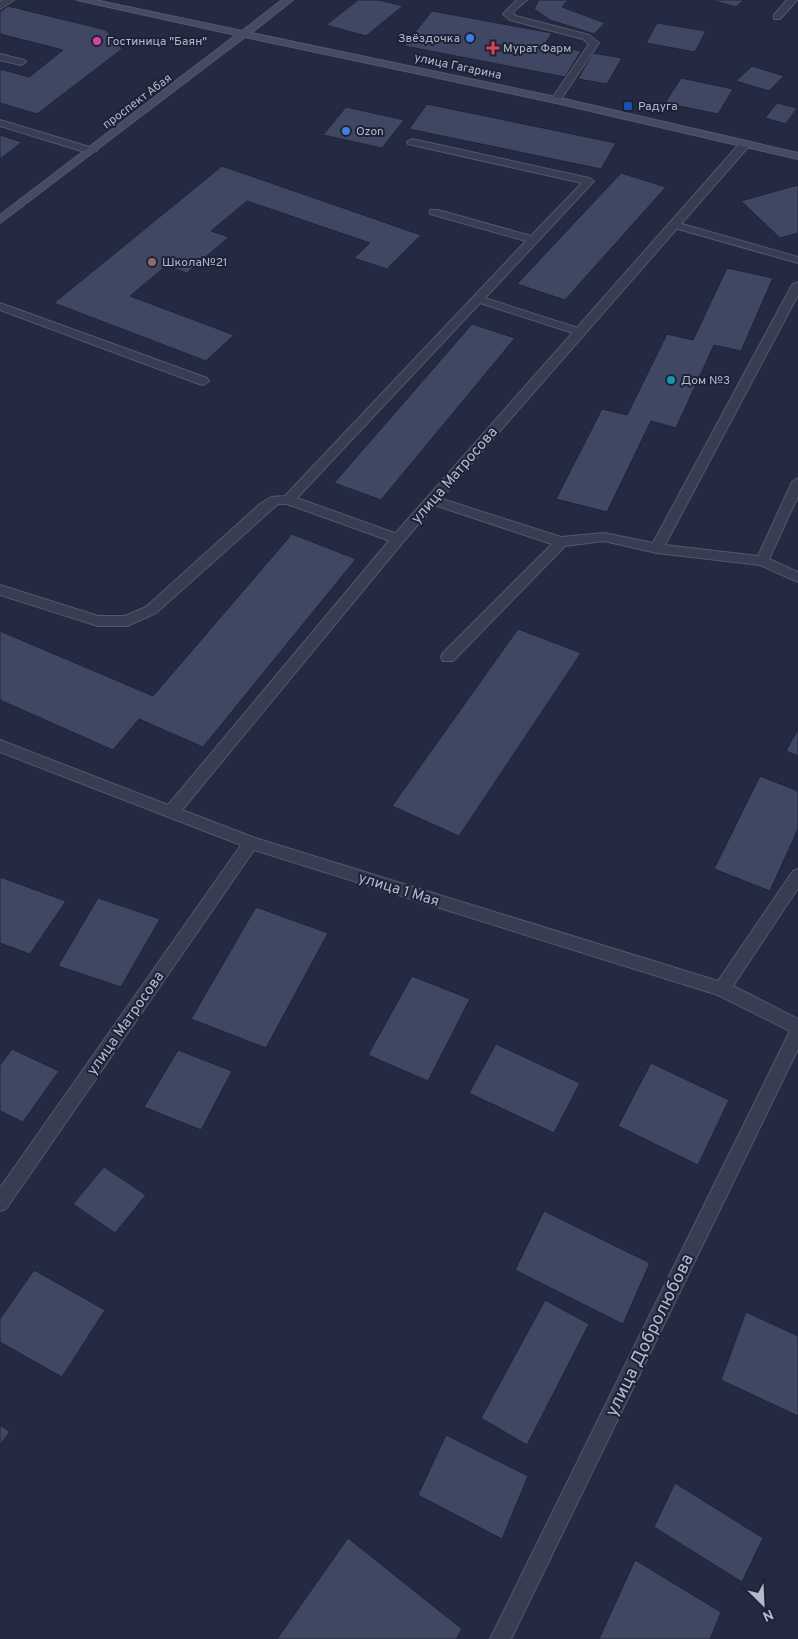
<svg xmlns="http://www.w3.org/2000/svg" width="798" height="1639" font-family="Overpass,sans-serif">
  <rect width="100%" height="100%" fill="#242a42"/>
  <!-- building -->
  <path fill="#404762" stroke="#1f2439" d="M358,0H379L403,6L366,36L326,25Z
    M539,0H568L562,7L605,23L594,34L550,20L534,9Z
    M711,0H744L736,7Z
    M8,6L106,30L122,49L37,114L0,103V69L29,77L63,50L0,34V12Z
    M432,11L552,33L545,44L581,51L565,77L404,46Z
    M657,23L706,31L695,52L646,43Z
    M593,53L622,58L607,84L578,79Z
    M752,66L784,76L769,91L736,81Z
    M681,78L733,89L718,114L665,103Z
    M777,103L797,108L786,124L765,118Z
    M427,104L616,143L601,169L409,129Z
    M346,107L404,120L382,148L323,135Z
    M0,135L22,142L0,159Z
    M222,166L421,235L387,269L354,258L370,243L247,201L211,231L229,237L187,273L166,266L130,296L234,335L206,361L54,303Z
    M621,173L666,187L565,300L517,284Z
    M798,185V233L780,238L741,201Z
    M727,268L773,278L741,351L714,345L676,428L651,421L607,512L556,499L602,409L627,415L667,334L693,340Z
    M472,324L515,338L381,500L334,483Z
    M292,534L356,559L203,747L139,719L113,750L0,700V631L153,696Z
    M518,629L581,653L459,836L392,806Z
    M798,729V756L786,751Z
    M760,776L798,791V829L770,891L714,869Z
    M0,877L66,901L30,954L0,943Z
    M98,898L160,919L121,987L58,966Z
    M256,907L328,933L266,1048L191,1019Z
    M412,976L470,999L428,1081L368,1055Z
    M496,1044L580,1083L554,1133L469,1093Z
    M12,1049L59,1071L23,1122L0,1111V1065Z
    M178,1050L232,1071L201,1130L144,1107Z
    M651,1063L729,1100L698,1165L618,1126Z
    M104,1167L146,1195L115,1233L73,1204Z
    M544,1211L650,1263L623,1324L515,1270Z
    M34,1270L105,1310L62,1377L0,1342V1319Z
    M545,1300L589,1324L527,1445L481,1418Z
    M746,1312L798,1336V1416L721,1380Z
    M0,1425L10,1432L0,1445Z
    M446,1435L528,1476L502,1539L418,1495Z
    M675,1483L763,1538L742,1582L654,1527Z
    M348,1538L462,1629L456,1639H277Z
    M635,1560L721,1612L710,1639H599Z"/>
  <g fill="none" stroke-linecap="round" stroke-linejoin="round">
    <!-- lane casing -->
    <g stroke="#53586c" stroke-width="2">
      <path id="lane" d="M3,0H14L0,9V2Z
        M517,0H527L514,11L513,13L516,16L589,35L599,43L559,102L551,100L589,44L583,39L510,20L503,14Z
        M0,54L24,60L26,62L21,65L0,60Z
        M0,120L96,149L97,151L88,153L0,126Z
        M412,139L589,178L594,181L485,298L584,330V334H576L480,303L297,498L403,536L404,539L403,542H393L287,504H278L156,613L127,626H98L0,595V585L98,616H125L146,607L260,504L271,497L285,496L526,241L430,214V210H438L531,236L582,183L408,144L407,142Z
        M675,222L798,257V263L671,227V223Z
        M798,282V295L665,545L758,556L792,482L798,478V496L769,559L798,572V582L760,565L657,553L604,541L565,546L453,661H443L441,657L443,653L552,544L428,503L426,500L428,497H436L561,537L604,533L653,543L792,285Z
        M0,303L207,378L209,381L203,385L199,384L0,310Z"/>
    </g>
    <!-- street casing -->
    <g stroke="#53586c" stroke-width="2">
      <path id="street" d="M787,0H797L780,19H774V15Z
        M745,141L749,142V146L403,542L182,810L255,838L718,981L793,871L798,869V888L733,986L798,1019V1049L511,1639H490L790,1031L718,995L254,850L6,1209L0,1211V1188L241,845L0,752V740L168,805L393,536L741,142Z"/>
    </g>
    <!-- secondary casing -->
    <g stroke="#53586c" stroke-width="2">
      <path id="secondary" d="M77,0H95L242,31L282,0H293L251,33L556,97L798,153V159L556,103L245,37L0,223V215L236,35Z"/>
    </g>
    <!-- lane -->
    <use href="#lane" fill="#383d52" fill-rule="evenodd"/>
    <!-- street -->
    <use href="#street" fill="#383d52" fill-rule="evenodd"/>
    <!-- secondary -->
    <use href="#secondary" fill="#464b65" fill-rule="evenodd"/>
  </g>
  <!-- markers -->
  <g fill="#3f7fe0" stroke="#1d2237" stroke-width="2">
    <circle cx="470" cy="38" r="5"/>
    <circle cx="346" cy="131" r="5"/>
  </g>
  <circle fill="#d1479c" stroke="#1d2237" stroke-width="2" cx="97" cy="41" r="5"/>
  <path fill="#e0444e" stroke="#1d2237" stroke-width="2" d="M490.5 40.5h5v5h5v5h-5v5h-5v-5h-5v-5h5z"/>
  <rect fill="#1a4fb4" stroke="#1d2237" stroke-width="2" x="623" y="101" width="10" height="10" rx="2.5"/>
  <circle fill="#8d6e63" stroke="#1d2237" stroke-width="2" cx="152" cy="262" r="5"/>
  <circle fill="#0f9aa8" stroke="#1d2237" stroke-width="2" cx="671" cy="380" r="5"/>
  <g text-anchor="middle" stroke-width="4" stroke-linejoin="round" paint-order="stroke">
    <!-- far-poi labels -->
    <g font-size="12" fill="#b5b9cc" stroke="#1d2237" text-anchor="start">
      <text x="460" y="42" text-anchor="end">Звёздочка</text>
      <text x="107" y="45">Гостиница "Баян"</text>
      <text x="503" y="52">Мурат Фарм</text>
      <text x="638" y="110">Радуга</text>
      <text x="356" y="135">Ozon</text>
      <text x="162" y="266">Школа№21</text>
      <text x="681" y="384">Дом №3</text>
    </g>
    <!-- far-street labels -->
    <g font-size="12" fill="#b5b9cc" stroke="#1d2237">
      <text transform="translate(458 66) rotate(12)" y="4">улица Гагарина</text>
      <text transform="translate(137 101) rotate(-37)" y="4">проспект Абая</text>
    </g>
    <!-- street labels -->
    <g font-size="15" fill="#b5b9cc" stroke="#1d2237">
      <text transform="translate(454 475) rotate(-49)" y="5">улица Матросова</text>
      <text transform="translate(399 889) rotate(17)" y="5">улица 1 Мая</text>
      <text transform="translate(125 1023) rotate(-55)" y="5">улица Матросова</text>
    </g>
    <!-- near-street labels -->
    <g font-size="18" fill="#b5b9cc" stroke="#1d2237">
      <text transform="translate(649 1335) rotate(-64)" y="6">улица Добролюбова</text>
    </g>
  </g>
  <!-- north arrow -->
  <g transform="translate(763 1604) rotate(156)" stroke="#1d2237" stroke-width="4" paint-order="stroke">
  <path d="M0-4L9 19L0 12L-9 19Z" fill="#b5b9cc"/>
  <text y="-8" font-size="14" font-weight="bold" text-anchor="middle" fill="#b5b9cc">N</text>
  </g>
</svg>
